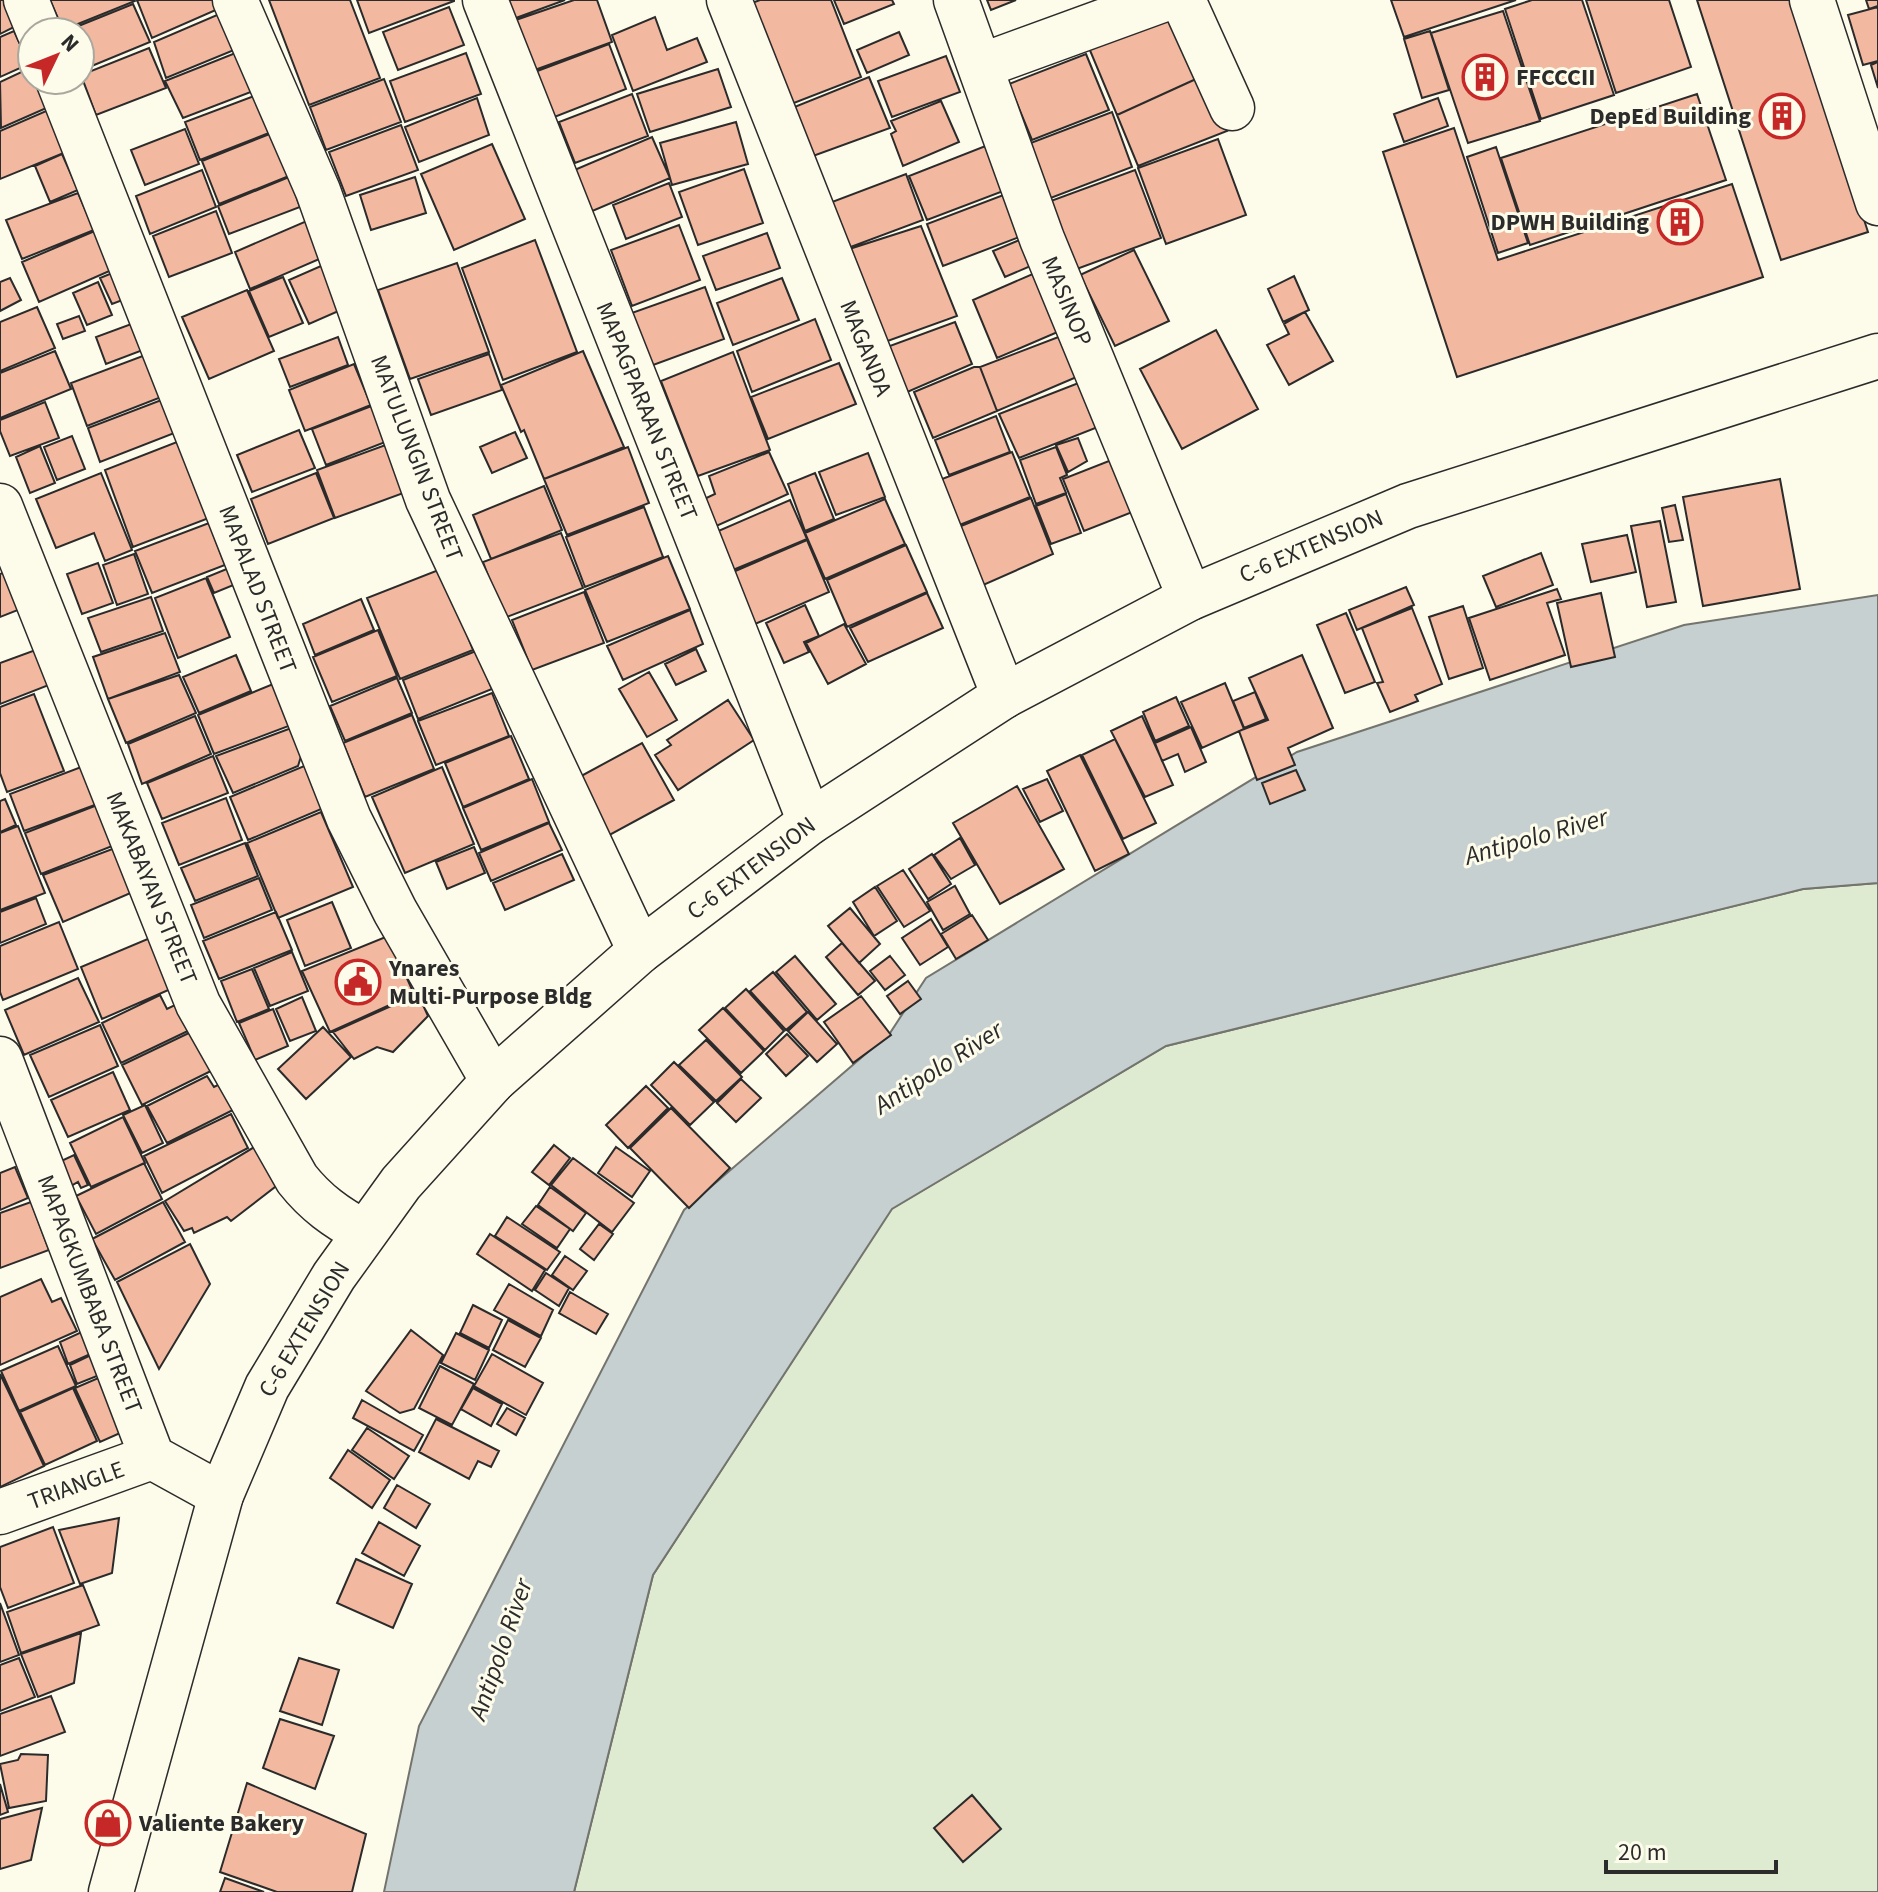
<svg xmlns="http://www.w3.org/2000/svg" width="1878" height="1892" font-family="'Source Sans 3',sans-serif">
  <rect width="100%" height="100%" fill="#fdfbea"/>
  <!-- green -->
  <path fill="#deebd1" stroke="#74746e" stroke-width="2" d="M1878,883V1892H574L653,1575L891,1209L1166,1046L1803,889Z"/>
  <!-- water -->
  <path fill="#c7d0d0" stroke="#74746e" stroke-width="2" d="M1878,595V883L1803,889L1166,1046L892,1209L653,1575L574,1892H384L419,1726L684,1210L890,1033L926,978L1297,752L1684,625Z"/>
  <!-- building -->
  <path fill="#f2b8a0" stroke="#2b2b2b" stroke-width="2" d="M0,0H4L16,26L0,34Z
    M50,0H134L135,1L63,30Z
    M137,0H223L225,6L152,38Z
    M269,0H350L380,78L309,105Z
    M357,0H454V1L369,33Z
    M496,0H565L505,22Z
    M574,0H597L612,42L521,75L504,24Z
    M760,0H831L861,77L781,108L741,7Z
    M834,0H892L894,4L844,24Z
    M987,0H1016L991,10Z
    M1391,0H1516L1404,37Z
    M1532,0H1582L1614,95L1541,119L1505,9Z
    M1586,0H1669L1691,67L1616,93Z
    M1697,0H1793L1868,232L1781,260Z
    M1866,0H1878V6L1869,9Z
    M133,4L150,42L82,70L80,32L66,31Z
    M449,7L464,45L398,70L383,32Z
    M1878,7V61L1863,65L1848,15Z
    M1503,11L1540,121L1468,143L1431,33Z
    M224,12L239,48L166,78L154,42Z
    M1168,14L1196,79L1117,115L1089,48Z
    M655,17L667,50L697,38L707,62L633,91L612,35Z
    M14,31L29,64L0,77V37Z
    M1430,31L1449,90L1422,98L1404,39Z
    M899,32L909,55L867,73L857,50Z
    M609,44L626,89L534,125L516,79Z
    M149,48L166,88L96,115L81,75Z
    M238,52L256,90L183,118L165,81Z
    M466,53L481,94L405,122L390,81Z
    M1086,54L1109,110L1032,140L1009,84Z
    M946,56L960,92L892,117L878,81Z
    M1878,62V88L1871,65Z
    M32,67V80H39L51,106L1,128L0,82Z
    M718,69L731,107L650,132L637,94Z
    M869,77L890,128L802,160L782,112Z
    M384,79L401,122L326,150L310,107Z
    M1196,79L1205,80L1227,131L1138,166L1117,115Z
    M632,94L648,136L575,163L559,122Z
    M1697,94L1726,180L1530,245L1501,158Z
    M254,96L269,133L200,160L185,122Z
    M477,98L489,135L419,162L405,127Z
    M1438,98L1448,126L1404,142L1394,114Z
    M941,101L959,142L903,166L891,134L896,131L891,121Z
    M53,108L71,150L0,179V131Z
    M1112,112L1132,167L1048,199L1028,144Z
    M736,122L748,164L672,185L660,143Z
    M401,125L418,170L346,196L329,152Z
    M1454,128L1498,260L1732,184L1763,277L1457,377L1383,152Z
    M185,129L199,164L145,185L131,150Z
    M272,133L289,176L219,204L202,161Z
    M652,137L670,178L583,215L565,174Z
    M1218,139L1246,215L1166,244L1138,168Z
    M492,144L525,219L454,250L421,174Z
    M988,145L1006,190L927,220L909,176Z
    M1496,147L1528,243L1498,253L1467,157Z
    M62,154L78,190L50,202L35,166Z
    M744,169L763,223L698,245L679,192Z
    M202,170L216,207L150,234L136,196Z
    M1135,170L1161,238L1074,270L1048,202Z
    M906,174L923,220L840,251L824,205Z
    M289,177L300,207L229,234L218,206Z
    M415,177L426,213L371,230L360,195Z
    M669,183L682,217L626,239L613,205Z
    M78,193L94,230L22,259L6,220Z
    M1006,194L1022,236L943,266L927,224Z
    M216,211L232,253L169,277L153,236Z
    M309,220L324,257L250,289L235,252Z
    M679,225L700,280L632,306L611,250Z
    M921,226L957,316L871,347L840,252Z
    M97,230L114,269L39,302L22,262Z
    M767,233L780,268L716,290L703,256Z
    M1022,239L1033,265L1005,277L993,251Z
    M535,240L577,352L503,380L462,268Z
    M1134,250L1169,321L1115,346L1080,275Z
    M330,262L350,306L309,324L289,280Z
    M457,263L489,352L410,379L378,290Z
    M117,271L128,298L112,304L100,278Z
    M1035,273L1060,331L997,358L973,300Z
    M1294,276L1309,310L1283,322L1268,289Z
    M283,277L303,323L269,337L249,291Z
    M10,278L21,300L0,311V282Z
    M782,278L799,320L733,345L717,303Z
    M98,282L112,315L87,325L73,293Z
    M705,287L724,339L645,368L626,315Z
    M247,290L274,351L209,379L182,317Z
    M37,307L55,348L0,371V322Z
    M1305,312L1333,361L1289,385L1267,345L1289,334L1284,324Z
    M79,316L85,331L63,339L57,324Z
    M815,319L831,360L752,392L737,351Z
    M955,322L972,364L905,393L887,347Z
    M134,323L143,350L106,364L96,337Z
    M1216,330L1258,409L1182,449L1140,369Z
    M1061,336L1079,376L997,411L980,367Z
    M338,337L348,365L290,387L279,359Z
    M55,351L71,389L0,418V373Z
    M583,351L624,447L544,479L524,430L521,432L501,385Z
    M733,352L770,450L698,476L661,381Z
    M148,354L164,396L87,426L71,383Z
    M489,354L502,390L431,415L418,379Z
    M839,363L856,404L768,439L751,397Z
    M354,364L371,405L305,431L289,390Z
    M974,367H980L997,411L933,438L914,392Z
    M1081,382L1098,427L1019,458L999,414Z
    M164,399L177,432L100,462L88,428Z
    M45,402L59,438L10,456L0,431V420Z
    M374,405L388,441L326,465L312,429Z
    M996,416L1010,452L949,475L935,440Z
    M299,430L315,468L252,492L237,455Z
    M515,432L527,458L492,473L480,447Z
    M72,436L85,469L57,480L44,447Z
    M1078,438L1087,461L1068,472L1056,445Z
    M182,440L209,518L133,547L105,470Z
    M391,443L409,491L335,518L317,470Z
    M40,446L55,483L30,493L16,457Z
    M628,447L649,503L567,535L544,479Z
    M1056,447L1067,475L1060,478L1066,493L1036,504L1020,460Z
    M769,452L788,494L714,527L702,500L715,494L709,476Z
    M1012,452L1030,497L947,530L929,484Z
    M868,453L885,497L836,515L819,472Z
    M1114,459L1135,511L1084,531L1063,479Z
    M101,473L132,550L105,561L94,533L56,548L36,499Z
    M316,473L334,518L268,544L251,499Z
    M815,473L834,519L805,531L788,484Z
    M1780,479L1800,589L1703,606L1683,497Z
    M544,486L562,530L491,559L473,515Z
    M1066,494L1081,533L1051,544L1036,506Z
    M1031,498L1053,554L981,586L956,528Z
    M885,499L905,544L825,579L805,533Z
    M790,500L807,539L733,570L716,532Z
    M1675,505L1683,540L1669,542L1662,508Z
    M644,507L663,557L585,587L566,537Z
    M1660,521L1676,602L1647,607L1631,526Z
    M209,523L225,565L152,593L135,551Z
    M561,533L583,588L504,618L483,562Z
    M1627,535L1636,572L1591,582L1582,544Z
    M807,540L829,592L755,624L733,572Z
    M906,545L927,592L847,627L827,580Z
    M1541,553L1553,585L1496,607L1483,576Z
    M134,554L148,594L117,605L103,565Z
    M668,556L690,609L607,642L585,590Z
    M98,563L113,603L82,614L67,574Z
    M229,568L236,584L214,593L207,577Z
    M441,569L473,650L400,679L367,598Z
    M8,571L23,608L0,617V574Z
    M206,578L230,637L178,658L155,598Z
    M1406,587L1414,605L1357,630L1349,610Z
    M1557,589L1561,599L1547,603L1565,655L1490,680L1469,618Z
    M584,592L604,643L532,670L512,620Z
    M927,593L943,628L868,662L850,628Z
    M1601,593L1615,657L1571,667L1557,603Z
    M151,597L163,631L101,652L88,618Z
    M361,599L374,630L315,655L303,624Z
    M805,605L819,636L804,642L809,652L784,663L766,623Z
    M1463,606L1483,668L1449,679L1429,617Z
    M1412,608L1442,684L1415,695L1418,701L1390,712L1377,683L1383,682L1362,628Z
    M690,610L703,644L623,680L607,646Z
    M1346,613L1375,682L1345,693L1317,625Z
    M844,624L866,664L828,684L806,643Z
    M378,630L397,676L332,702L313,657Z
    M165,633L180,672L108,699L93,657Z
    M41,648L54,683L0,704V663Z
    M696,649L706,671L676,685L665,664Z
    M476,651L492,689L418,719L403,680Z
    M236,655L251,691L199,713L183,677Z
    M1302,655L1333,728L1288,748L1295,765L1257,780L1239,731L1268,720L1249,678Z
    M649,672L677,720L647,737L619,689Z
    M179,675L196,713L126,743L108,699Z
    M397,678L412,713L345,741L330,706Z
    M278,682L294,724L214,754L198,715Z
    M1225,683L1244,729L1202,748L1181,702Z
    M1255,692L1266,719L1244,728L1233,701Z
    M492,693L509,736L436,765L418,721Z
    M34,694L64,771L7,792L0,773V707Z
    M1176,697L1189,726L1155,741L1143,712Z
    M728,700L754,740L678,790L655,755L671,745L667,740Z
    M412,715L434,769L365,797L343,743Z
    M195,716L211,754L142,784L128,744Z
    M1142,716L1173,785L1145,797L1111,731Z
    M294,727L303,750L298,766L233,793L216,756Z
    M1191,727L1206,762L1185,772L1178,754L1162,761L1155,743Z
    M511,736L529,779L463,807L445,763Z
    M1115,739L1156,823L1123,839L1082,755Z
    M642,743L674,800L604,838L572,781Z
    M1080,755L1129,854L1095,871L1047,771Z
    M213,756L228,793L162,819L147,783Z
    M89,764L103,802L24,831L10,794Z
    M309,764L326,807L248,840L230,797Z
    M442,767L474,844L405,873L372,797Z
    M1296,770L1305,790L1270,804L1262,783Z
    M532,779L549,822L481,850L463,808Z
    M1047,779L1063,811L1040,822L1023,789Z
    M1017,786L1064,869L1000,904L953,823Z
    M226,798L242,840L179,865L162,823Z
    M5,799L16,825L0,832V801Z
    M105,802L120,843L41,874L25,833Z
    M321,812L353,887L278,918L247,843Z
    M549,823L562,850L491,881L479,853Z
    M18,826L45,893L0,910V833Z
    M960,838L975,865L951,879L934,855Z
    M245,843L258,876L195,901L181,868Z
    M474,847L485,873L447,889L436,862Z
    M115,848L133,892L63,922L43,875Z
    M562,854L574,880L505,910L493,883Z
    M932,854L951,884L928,899L909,869Z
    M903,870L930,911L904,927L877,886Z
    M259,878L272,910L204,938L191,905Z
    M955,886L970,914L943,930L927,902Z
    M875,887L897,921L874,936L853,902Z
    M36,898L46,924L0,943V912Z
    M332,902L351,948L305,966L287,920Z
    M850,908L880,944L859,963L828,926Z
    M276,912L292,950L219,979L203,941Z
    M972,915L988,940L956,959L941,934Z
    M931,919L948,947L920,965L902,938Z
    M59,922L78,969L3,1000L0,992V946Z
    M388,936L414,994L330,1032L302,971Z
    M150,938L173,988L102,1019L81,967Z
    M842,943L875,981L858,995L826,957Z
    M292,952L308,991L270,1006L254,968Z
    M795,956L836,1004L817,1020L776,972Z
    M890,956L905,975L885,990L870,971Z
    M252,969L269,1009L237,1022L221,981Z
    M773,972L807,1012L786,1030L750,991Z
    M78,978L99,1022L24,1055L5,1010Z
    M908,981L921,999L900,1014L887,996Z
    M746,989L784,1031L765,1050L725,1008Z
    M418,994L428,1016L393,1052L377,1047L354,1059L333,1032Z
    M160,995L167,1009L177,1004L190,1030L121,1063L102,1023Z
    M861,996L891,1035L853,1063L824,1022Z
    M302,997L316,1031L290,1041L276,1009Z
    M723,1008L764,1051L741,1073L699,1030Z
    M273,1009L288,1046L255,1060L239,1023Z
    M808,1012L837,1044L817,1062L788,1031Z
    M100,1025L118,1066L49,1097L30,1055Z
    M323,1027L351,1057L306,1099L278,1069Z
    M193,1031L213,1070L142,1105L122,1065Z
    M787,1034L808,1056L786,1076L766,1054Z
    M706,1040L742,1077L716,1101L679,1065Z
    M674,1062L714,1102L690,1125L651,1085Z
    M113,1072L130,1110L68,1137L51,1100Z
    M207,1076L214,1087L222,1083L235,1109L167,1143L147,1106Z
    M741,1079L761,1098L736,1122L717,1103Z
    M646,1086L668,1108L628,1148L606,1125Z
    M145,1105L163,1143L142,1153L123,1115Z
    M671,1108L730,1168L689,1208L630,1148Z
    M231,1114L248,1148L162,1193L144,1156Z
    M123,1117L145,1163L91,1187L70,1143Z
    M554,1145L570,1158L549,1185L532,1172Z
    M256,1146L284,1180L231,1221L227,1217L194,1233L192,1228L184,1231L165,1201Z
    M616,1147L650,1171L632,1197L598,1173Z
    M74,1155L88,1185L81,1188L78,1182L69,1187L57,1163Z
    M573,1158L634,1203L612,1232L551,1185Z
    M144,1163L162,1199L96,1234L76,1196Z
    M15,1167L28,1198L0,1210V1173Z
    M550,1187L586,1213L573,1231L538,1205Z
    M31,1202L49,1250L0,1268V1213Z
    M163,1202L185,1242L115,1280L92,1239Z
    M536,1206L570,1229L557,1248L522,1224Z
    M507,1217L560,1252L547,1270L495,1236Z
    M599,1224L613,1234L594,1260L580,1249Z
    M490,1234L545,1270L532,1291L477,1254Z
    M190,1244L210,1284L159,1369L117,1282Z
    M565,1256L587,1271L573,1290L552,1275Z
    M546,1273L569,1288L559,1306L535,1290Z
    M41,1279L52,1302L61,1298L77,1331L0,1365V1297Z
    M509,1284L553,1310L541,1336L494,1310Z
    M570,1292L608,1314L596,1334L559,1313Z
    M473,1305L502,1320L489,1348L460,1333Z
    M508,1320L541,1338L525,1367L493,1350Z
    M86,1330L95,1352L68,1364L60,1342Z
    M411,1330L443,1355L414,1409L400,1413L366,1391Z
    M456,1333L489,1350L475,1380L441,1363Z
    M58,1346L76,1386L19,1411L1,1371Z
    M93,1354L102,1374L77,1384L70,1365Z
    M492,1354L543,1383L526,1415L474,1386Z
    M440,1366L474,1384L452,1425L419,1408Z
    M0,1374L44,1466L0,1487Z
    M103,1376L127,1430L100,1442L75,1388Z
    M73,1388L97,1441L45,1465L20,1412Z
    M473,1388L502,1404L491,1426L461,1409Z
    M362,1400L423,1435L414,1451L353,1418Z
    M507,1408L525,1418L516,1435L497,1424Z
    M436,1419L499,1451L491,1467L478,1461L469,1479L419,1452Z
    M367,1428L409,1456L394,1479L352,1450Z
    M348,1450L390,1480L372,1508L330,1478Z
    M397,1485L430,1504L416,1528L384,1508Z
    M119,1518L112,1573L80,1584L59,1530Z
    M379,1522L420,1546L404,1576L362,1553Z
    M53,1527L74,1583L8,1608L0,1587V1547Z
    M356,1559L412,1584L393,1628L337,1603Z
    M83,1585L99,1625L21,1653L7,1612Z
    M0,1603L19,1655L0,1662Z
    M81,1633L74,1683L38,1697L21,1654Z
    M19,1658L35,1697L0,1711V1665Z
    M299,1658L339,1670L322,1725L280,1711Z
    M51,1696L65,1732L0,1756V1714Z
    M280,1719L334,1736L315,1789L263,1768Z
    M21,1754L48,1755L46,1801L9,1808L0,1764L18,1760Z
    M247,1783L366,1834L352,1892H277L220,1872Z
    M0,1784L8,1812L0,1815Z
    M972,1795L1001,1829L963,1862L934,1828Z
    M42,1808L31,1860L0,1869V1819Z
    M225,1878L264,1892H220Z"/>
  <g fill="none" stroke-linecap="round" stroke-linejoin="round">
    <!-- street casing -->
    <g stroke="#2b2b2b" stroke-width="47">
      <path id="street" d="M26,0L39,32
        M235,0L318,191L428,500L640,951
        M485,0L810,822
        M729,0L1004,696
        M956,0L1042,239L1190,598
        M1183,0L1232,108
        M1812,0L1878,203
        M981,66L1162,0
        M58,80L349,819L395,911L493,1081
        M0,506L198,1004L297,1179C316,1203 336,1217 363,1232
        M0,1059L152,1457L221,1495
        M0,1512L152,1457"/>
    </g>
    <!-- primary casing -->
    <g stroke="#2b2b2b" stroke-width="47">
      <path id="primary" d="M111,1892L221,1495L267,1387L334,1276L401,1183L493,1081L640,951L810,822L1004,696L1190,598L1408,506L1878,356"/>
    </g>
    <!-- street -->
    <use href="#street" stroke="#fdfbea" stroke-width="44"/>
    <!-- primary -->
    <use href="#primary" stroke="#fdfbea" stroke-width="44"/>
  </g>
  <!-- icons -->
  <defs>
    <g id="building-ring" transform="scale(2.3)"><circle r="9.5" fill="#fdfbea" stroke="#c62828" stroke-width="1.5"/><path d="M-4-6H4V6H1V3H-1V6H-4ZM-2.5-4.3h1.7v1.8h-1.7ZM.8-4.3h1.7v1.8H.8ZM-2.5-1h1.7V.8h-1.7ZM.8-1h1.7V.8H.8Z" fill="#c62828"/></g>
    <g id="civic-ring" transform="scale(2.3)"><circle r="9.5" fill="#fdfbea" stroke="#c62828" stroke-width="1.5"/><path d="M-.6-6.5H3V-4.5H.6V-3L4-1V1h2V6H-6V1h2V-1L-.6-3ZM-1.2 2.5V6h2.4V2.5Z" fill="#c62828"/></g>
    <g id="shop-ring" transform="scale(2.3)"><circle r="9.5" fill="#fdfbea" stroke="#c62828" stroke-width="1.5"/><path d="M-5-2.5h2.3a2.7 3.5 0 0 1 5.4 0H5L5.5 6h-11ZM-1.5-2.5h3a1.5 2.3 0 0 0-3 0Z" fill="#c62828"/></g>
  </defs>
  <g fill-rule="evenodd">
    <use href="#building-ring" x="1485" y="77"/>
    <use href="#building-ring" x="1782" y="116"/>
    <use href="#building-ring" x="1680" y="222"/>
    <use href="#civic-ring" x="358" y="982"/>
    <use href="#shop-ring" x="108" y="1823"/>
  </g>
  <g text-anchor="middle" stroke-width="6" stroke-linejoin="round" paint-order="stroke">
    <!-- poi labels -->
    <g font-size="24" font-weight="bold" fill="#2b2b2b" stroke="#fdfbea" text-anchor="start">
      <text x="1516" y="85">FFCCCII</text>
      <text x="1751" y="124" text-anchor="end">DepEd Building</text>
      <text x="1649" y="230" text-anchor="end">DPWH Building</text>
      <text x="389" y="976">Ynares<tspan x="389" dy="28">Multi-Purpose Bldg</tspan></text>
      <text x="139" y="1831">Valiente Bakery</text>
    </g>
    <!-- street labels -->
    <g font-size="24" fill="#2b2b2b" stroke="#fdfbea">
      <text transform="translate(1067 301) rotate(67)" y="8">MASINOP</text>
      <text transform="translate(866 348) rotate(68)" y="8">MAGANDA</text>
      <text transform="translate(647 411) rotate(68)" y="8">MAPAGPARAAN STREET</text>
      <text transform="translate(417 458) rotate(69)" y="8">MATULUNGIN STREET</text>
      <text transform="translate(1311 546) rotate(-23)" y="8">C-6 EXTENSION</text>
      <text transform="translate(258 589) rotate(69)" y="8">MAPALAD STREET</text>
      <text transform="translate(751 868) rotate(-37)" y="8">C-6 EXTENSION</text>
      <text transform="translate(152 888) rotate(68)" y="8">MAKABAYAN STREET</text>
      <text transform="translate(90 1294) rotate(69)" y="8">MAPAGKUMBABA STREET</text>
      <text transform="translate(304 1329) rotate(-59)" y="8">C-6 EXTENSION</text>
      <text transform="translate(76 1485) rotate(-20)" y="8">TRIANGLE</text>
    </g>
    <!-- water labels -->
    <g font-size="26" font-style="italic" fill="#2b2b2b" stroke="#fdfbea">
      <text transform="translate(1536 836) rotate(-16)" y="9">Antipolo River</text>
      <text transform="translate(938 1067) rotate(-33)" y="9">Antipolo River</text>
      <text transform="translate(500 1649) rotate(-71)" y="9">Antipolo River</text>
    </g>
  </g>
  <!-- north arrow -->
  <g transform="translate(56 56) rotate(47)"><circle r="38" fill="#fdfbea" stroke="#a9a89e" stroke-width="2"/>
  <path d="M0-6L14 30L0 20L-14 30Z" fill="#c62828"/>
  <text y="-12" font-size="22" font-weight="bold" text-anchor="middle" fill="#2b2b2b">N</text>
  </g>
  <!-- scale -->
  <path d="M1606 1860v12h170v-12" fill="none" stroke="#2b2b2b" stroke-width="4"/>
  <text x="1618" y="1860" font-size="24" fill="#2b2b2b" stroke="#fdfbea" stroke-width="6" paint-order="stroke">20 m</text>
</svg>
